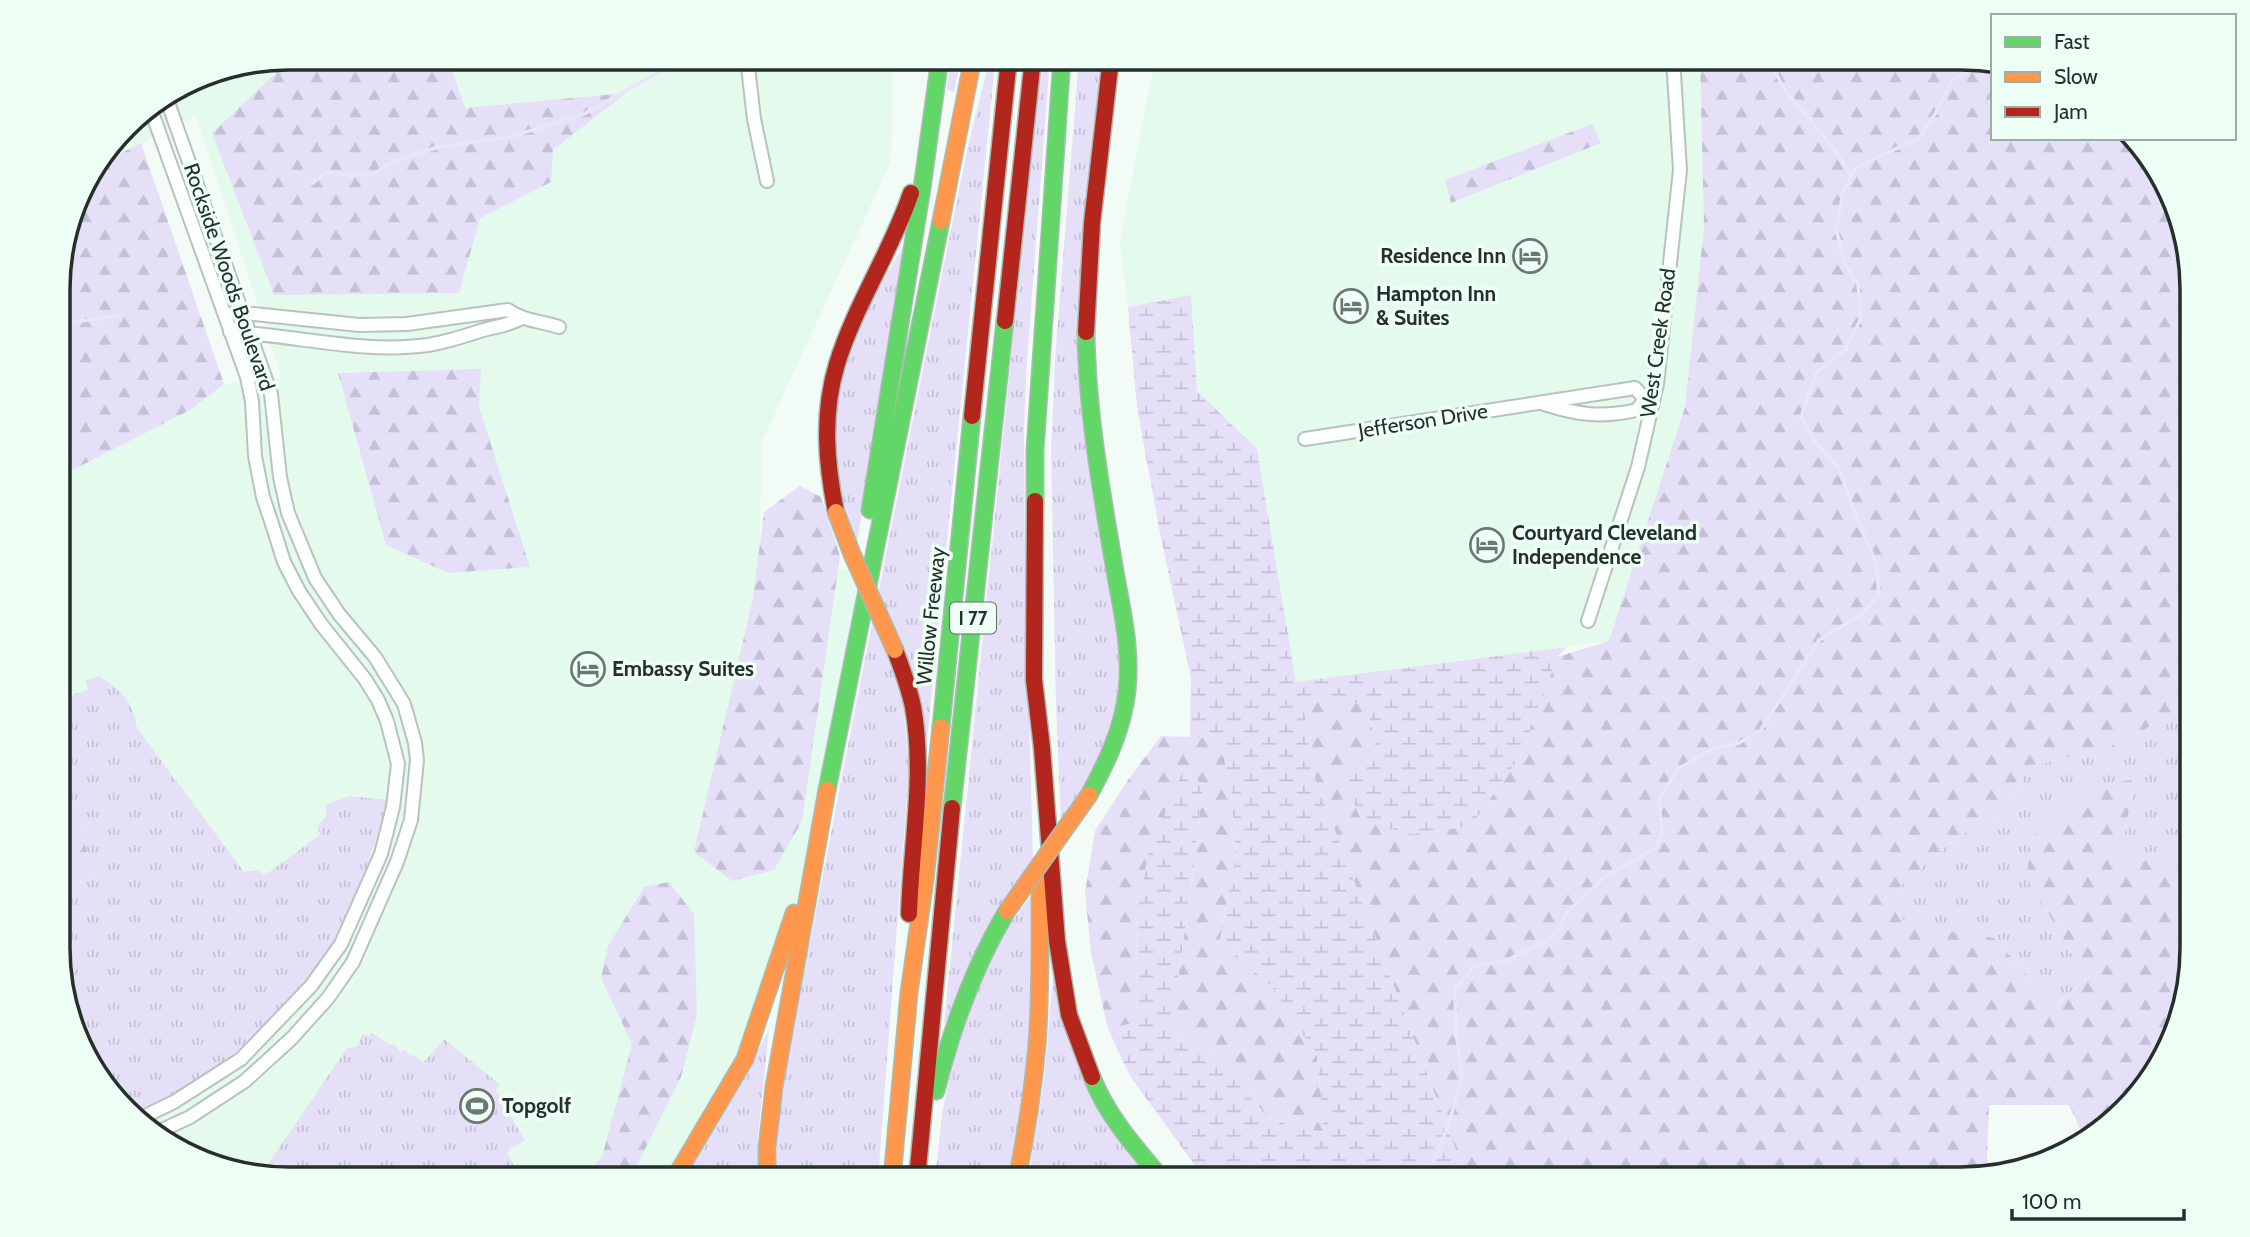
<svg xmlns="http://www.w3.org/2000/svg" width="2250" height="1237" font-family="Cabin,sans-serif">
  <defs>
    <pattern id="grass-tufts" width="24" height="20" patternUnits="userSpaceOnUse" patternTransform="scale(1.75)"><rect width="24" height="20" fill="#e5e0f8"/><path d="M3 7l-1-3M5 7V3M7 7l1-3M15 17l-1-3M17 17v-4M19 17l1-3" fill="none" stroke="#c4c0d5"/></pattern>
    <pattern id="forest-firs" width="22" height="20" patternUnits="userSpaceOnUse" patternTransform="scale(1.75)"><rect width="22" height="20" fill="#e5e0f8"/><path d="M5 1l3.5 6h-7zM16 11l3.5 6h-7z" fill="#c4c0d5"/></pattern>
    <pattern id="wetland-marsh" width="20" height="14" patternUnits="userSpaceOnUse" patternTransform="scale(1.75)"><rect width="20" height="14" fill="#e5e0f8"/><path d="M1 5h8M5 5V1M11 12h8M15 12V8" fill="none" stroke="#c4c0d5"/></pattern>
  </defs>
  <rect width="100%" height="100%" fill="#f2fbf6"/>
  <!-- built -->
  <path fill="#e3faed" d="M289,58H893L891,161L762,441L759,568L871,570L815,851L745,1059L674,1179H289L187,1155L105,1088L60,978V906L93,869L59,766V477L189,410L224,384L282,378L196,116L98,165L136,116L201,75Z
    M1155,58H1700L1704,227L1685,407L1609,641L1296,683L1257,449L1197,391L1191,296L1128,307L1120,241Z"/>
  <!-- grass -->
  <path fill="url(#grass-tufts)" d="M950,58H961L954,92L947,90Z
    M990,58H995L992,94L924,769L879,590L967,150Z
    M1041,58H1050L1027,360L1024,426L1025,562L1033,861L944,1025Z
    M1079,58H1106L1085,247L1120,638L1117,702L1096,767L1061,822L1056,703L1051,450L1056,347Z
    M906,241L857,544L840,492L834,402L867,308Z
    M873,619L901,683L909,767L878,1179H775L779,1119L792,1033Z
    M100,676C122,693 132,698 137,728L244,872L257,870L264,876L321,834L317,827L326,816V805L349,796L389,800L357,895L336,945L315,974L261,1034L165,1103L136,1113L105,1088L60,978V906L93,869L59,766V699L88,690L85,681Z
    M2192,706V855L2119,862L2135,780L2027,877L2086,978L2054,1007L1994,938L1909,926L1885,900L1953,840L2011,806L2027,768L2110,746Z
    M1032,894L1028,1079L1011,1179H935L942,1114L953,1062L974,998L1000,938Z
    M1053,976L1150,1179H1028L1044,1080Z
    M769,1030L758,1136V1179H681L709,1139Z
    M371,1032L390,1045L393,1044L401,1052L404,1050L412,1057L414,1055L423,1063L444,1039L499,1084L496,1090L525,1141L509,1149L508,1155L521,1179H289L262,1173L347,1048L357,1047L363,1034L369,1036Z"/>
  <!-- forest -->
  <path fill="url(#forest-firs)" d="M286,58H448L465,108L626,93L553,150L551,182L480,218L459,293L274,295L212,133L279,70Z
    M1700,58H1961L1993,65V138H2128L2153,160L2190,260L2192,706L2110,746L2028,768L2011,806L1953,840L1885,900L1909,926L1994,938L2055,1007L2086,978L2027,877L2031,837L2085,790L2135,779L2119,862L2192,855V948L2168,1050L2089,1140L2086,1142L2069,1105H1989L1987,1160L1992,1173L1975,1179H1467L1312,770L1302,695L1366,705L1376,743L1412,834L1471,826L1524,750L1557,657L1609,641L1685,407L1704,227Z
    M1592,124L1601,143L1451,203L1445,180Z
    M141,143L224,384L190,410L59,477L58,274L82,187L98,165Z
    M481,369L479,407L530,567L448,573L386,545L338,373Z
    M800,486L821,497L840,556L802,821L774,870L732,881L694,852L753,598L764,512Z
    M1161,736L1219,738L1231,787L1236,853L1220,940L1272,987L1317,1056L1324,1132L1299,1129L1268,1117L1226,1070L1171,1025L1191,889L1203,785L1184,772L1136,924L1138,1022L1108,1029L1091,952L1085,893L1095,831L1128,780Z
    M59,766L93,869L60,906V905Z
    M669,882L694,914L697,1015L681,1077L630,1179H581L602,1157L632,1044L601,978L608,946L644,887Z"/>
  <!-- wetland -->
  <path fill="url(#wetland-marsh)" d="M1191,295L1197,391L1257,449L1296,682L1567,647L1557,657L1524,750L1471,826L1412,834L1362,822L1343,779L1376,743L1366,705L1302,695L1312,770L1467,1179H1217L1196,1167L1130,1076L1108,1029L1138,1022L1136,924L1149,848L1183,771L1203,785L1191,888L1171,1025L1226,1070L1268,1117L1299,1129L1324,1131L1317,1056L1272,987L1220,940L1236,853L1231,787L1219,738L1190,737L1191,678L1160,533L1137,407L1128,307Z"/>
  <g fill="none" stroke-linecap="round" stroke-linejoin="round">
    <!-- stream -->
    <path stroke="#eae5f8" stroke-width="3.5" d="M1768,58L1784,89L1835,150L1851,176
      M313,183L326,172L350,175L373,174L396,160L439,147L510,137L584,114L659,72L707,58
      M58,325L120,315
      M1427,1179L1450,1120L1462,1075L1456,1033L1455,988L1475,966L1505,961L1546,941L1559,928L1567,912L1606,876L1656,848L1662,833L1659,800L1677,770L1709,750L1739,743L1760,731L1819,640L1862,614L1879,594L1876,563L1849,498L1840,470L1814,440L1801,417L1816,373L1846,349L1861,318L1858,284L1845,264L1836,229L1843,193L1855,168L1919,138L1937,111L1951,81L1983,63"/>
    <!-- street casing -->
    <g stroke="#b9c3bd" stroke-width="16">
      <path id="street" d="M747,58L754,119L767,181
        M235,312L359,325L407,324L508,310C523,321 541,321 559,327
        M230,332C295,335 362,354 428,345C446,342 462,337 480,331C496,326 504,327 520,319
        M1544,404C1579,415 1601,418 1637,410L1645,399L1652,397
        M1305,439L1635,388L1645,399
        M1588,621L1638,467L1657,384L1680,170L1673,58
        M141,1118L174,1102L241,1059L311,986L341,944L381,854L393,807L398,764L387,721L378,700L365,679L321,624L299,591L284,562L273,527L263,497L255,456L252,401L247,377L150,107
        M158,1132L190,1117L245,1081L292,1038L328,998L353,962L397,862L411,820L417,760L415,743L404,704L375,657L339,614L315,578L288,513L280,477L271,394L166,97"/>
    </g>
    <!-- fast casing -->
    <g stroke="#a8bdb3" stroke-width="19">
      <path id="fast" d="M1086,332C1087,408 1100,484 1113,559C1120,605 1132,643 1127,691C1123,728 1107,762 1089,795
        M1035,501V450L1062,58
        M870,510L922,188L940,58
        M941,727L972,416
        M827,790L941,221
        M952,808L1005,321
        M1092,1077C1107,1116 1136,1148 1162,1179
        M936,1091C952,1027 973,968 1007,911"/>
    </g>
    <!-- slow casing -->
    <g stroke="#a8bdb3" stroke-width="19">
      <path id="slow" d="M941,221L973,58
        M674,1179L745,1059L794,913
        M767,1179V1148L774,1087L827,790
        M892,1179L909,993L925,880L941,727
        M1017,1179C1026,1135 1033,1090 1037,1045C1041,991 1040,936 1040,882"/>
    </g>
    <!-- jam casing -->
    <g stroke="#a8bdb3" stroke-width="19">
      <path id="jam" d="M1005,321L1033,58
        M1086,332L1092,223L1111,58
        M972,416L1009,58
        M1035,501L1034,680L1042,748L1057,941L1069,1015L1092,1077
        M836,512C826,463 822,413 837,364C855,305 891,252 911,193
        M895,650C902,669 909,687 913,707C925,775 911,846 909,914
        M917,1179L952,808"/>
    </g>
    <!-- street -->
    <use href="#street" stroke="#fdfefe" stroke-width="12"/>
    <!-- fast -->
    <use href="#fast" stroke="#63d668" stroke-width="16"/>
    <!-- slow -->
    <use href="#slow" stroke="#ff974d" stroke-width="16"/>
    <!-- jam -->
    <use href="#jam" stroke="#b3261e" stroke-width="16"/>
    <!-- slow-bridge casing -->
    <g stroke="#a8bdb3" stroke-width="19" stroke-linecap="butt">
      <path id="slow-bridge" d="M836,512L852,554L895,650
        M1007,911L1089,795"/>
    </g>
    <!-- slow-bridge -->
    <use href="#slow-bridge" stroke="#ff974d" stroke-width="16"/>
  </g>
  <!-- icons -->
  <defs>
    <g id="hotel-ring" transform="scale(1.75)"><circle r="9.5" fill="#eefff5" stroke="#6d7771" stroke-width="1.5"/><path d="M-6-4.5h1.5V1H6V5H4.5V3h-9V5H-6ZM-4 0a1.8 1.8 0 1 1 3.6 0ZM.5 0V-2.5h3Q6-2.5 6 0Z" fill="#6d7771"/></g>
    <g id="stadium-ring" transform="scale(1.75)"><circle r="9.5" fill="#eefff5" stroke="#6d7771" stroke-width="1.5"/><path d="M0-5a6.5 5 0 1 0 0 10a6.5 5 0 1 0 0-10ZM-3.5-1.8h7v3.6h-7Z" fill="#6d7771"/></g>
  </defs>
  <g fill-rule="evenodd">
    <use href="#hotel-ring" x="1530" y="256"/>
    <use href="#hotel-ring" x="1351" y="306"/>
    <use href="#hotel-ring" x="1487" y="545"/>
    <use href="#hotel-ring" x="588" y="669"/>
    <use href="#stadium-ring" x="477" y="1106"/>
  </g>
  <g text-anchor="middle" stroke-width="7" stroke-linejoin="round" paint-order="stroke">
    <!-- shield labels -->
    <rect fill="#eefff5" stroke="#626e67" stroke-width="2" x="950" y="602.5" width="46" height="31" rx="5"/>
    <g font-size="19" font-weight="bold" fill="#26302a">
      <text x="973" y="625">I 77</text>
    </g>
    <!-- poi labels -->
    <g font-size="21" font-weight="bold" fill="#26302a" stroke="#eefff5" text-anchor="start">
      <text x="1506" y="263" text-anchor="end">Residence Inn</text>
      <text x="1376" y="301">Hampton Inn<tspan x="1376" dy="24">&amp; Suites</tspan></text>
      <text x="1512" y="540">Courtyard Cleveland<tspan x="1512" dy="24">Independence</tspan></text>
      <text x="612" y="676">Embassy Suites</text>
      <text x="502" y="1113">Topgolf</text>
    </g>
    <!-- street labels -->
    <g font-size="21" fill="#26302a" stroke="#eefff5">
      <text transform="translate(229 277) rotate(71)" y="7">Rockside Woods Boulevard</text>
      <text transform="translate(1658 343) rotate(-82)" y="7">West Creek Road</text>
      <text transform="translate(1423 421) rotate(-9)" y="7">Jefferson Drive</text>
      <text transform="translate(931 616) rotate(-84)" y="7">Willow Freeway</text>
    </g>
  </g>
  <!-- crop -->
  <path d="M0 0H2250V1237H0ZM289 70H1961A219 219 0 0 1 2180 289V948A219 219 0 0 1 1961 1167H289A219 219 0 0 1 70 948V289A219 219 0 0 1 289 70Z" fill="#eefff5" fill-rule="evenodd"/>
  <path fill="none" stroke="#26302a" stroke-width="3.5" d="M289 70H1961A219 219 0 0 1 2180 289V948A219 219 0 0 1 1961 1167H289A219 219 0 0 1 70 948V289A219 219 0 0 1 289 70Z"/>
  <!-- legend -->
  <rect x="1991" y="14" width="245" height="126" fill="#eefff5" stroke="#9eaca4" stroke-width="2"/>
  <rect x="2005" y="37" width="35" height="10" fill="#63d668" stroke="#9eaca4" stroke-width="2"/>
  <text x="2054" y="49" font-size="21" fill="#26302a">Fast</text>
  <rect x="2005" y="72" width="35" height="10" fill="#ff974d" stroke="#9eaca4" stroke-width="2"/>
  <text x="2054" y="84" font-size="21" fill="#26302a">Slow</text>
  <rect x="2005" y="107" width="35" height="10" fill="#b3261e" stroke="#9eaca4" stroke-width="2"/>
  <text x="2054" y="119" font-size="21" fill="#26302a">Jam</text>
  <!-- scale -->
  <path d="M2012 1209v10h172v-10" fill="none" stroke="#26302a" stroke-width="3.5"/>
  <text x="2022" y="1209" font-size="21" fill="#26302a" stroke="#eefff5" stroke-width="5" paint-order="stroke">100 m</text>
</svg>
